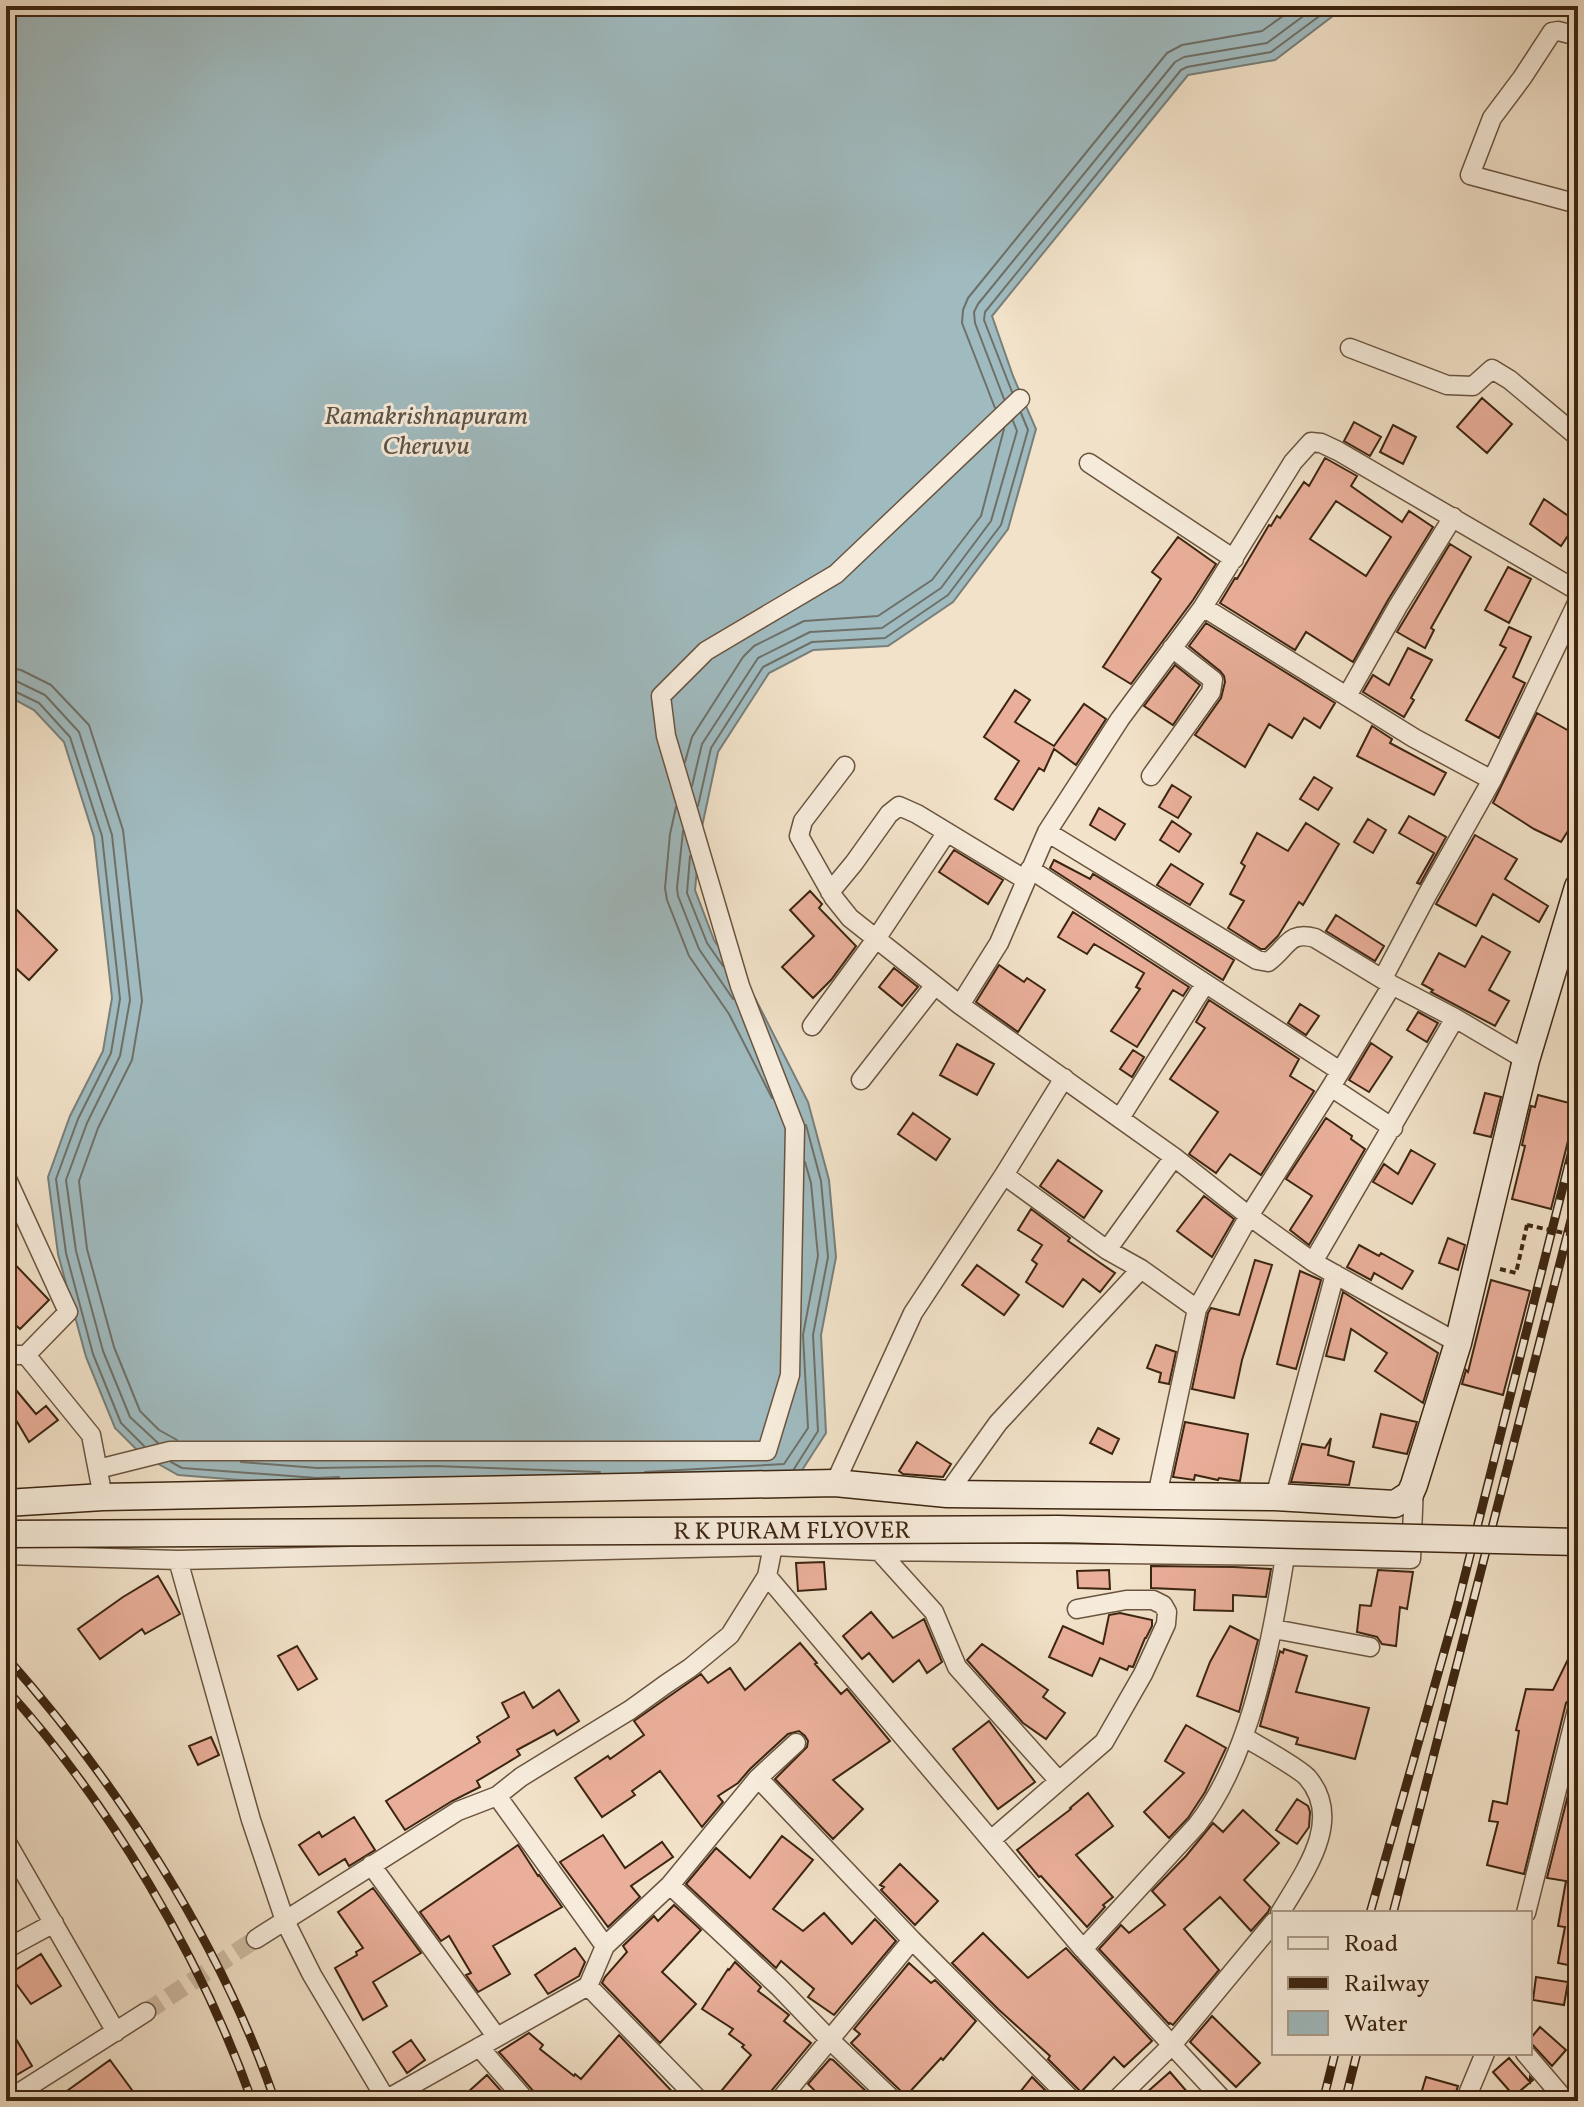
<svg xmlns="http://www.w3.org/2000/svg" width="1584" height="2107" font-family="Vollkorn,serif">
  <rect width="100%" height="100%" fill="#f2e2c9"/>
  <filter id="stains"><feTurbulence type="fractalNoise" baseFrequency=".0025" numOctaves="4"/><feColorMatrix values="0 0 0 0 .2 0 0 0 0 .09 0 0 0 0 .02 0 0 0 .5 -.17"/></filter>
  <radialGradient id="worn" r=".72"><stop offset=".6" stop-color="#630" stop-opacity="0"/><stop offset="1" stop-color="#630" stop-opacity=".3"/></radialGradient>
  <!-- water -->
  <path fill="#a0bbc0" stroke="#787f7a" stroke-width="2" d="M6,6H1346L1275,60L1188,75L992,316L1013,376L1036,429L1008,529L953,602L888,646L813,650L769,673L718,752L700,836L695,890L714,940L755,998L808,1102L829,1180L836,1257L821,1335L826,1433L795,1481L316,1486L178,1475L141,1454L115,1428L86,1357L58,1254L48,1177L70,1116L103,1051L112,998L94,837L64,742L34,710L6,695Z"/>
  <g fill="none" stroke-linecap="round" stroke-linejoin="round">
    <!-- shore -->
    <path stroke="#6e7068" stroke-width="2" d="M1012,392L984,320L985,312L1181,70L1187,67L1271,52L1333,6
      M1004,399L975,323L974,312L978,304L1175,62L1184,57L1267,43L1317,6
      M995,408L962,323L963,310L968,298L1167,53L1182,45L1262,31L1297,6
      M6,667L21,670L51,685L89,725L123,830L142,1001L132,1060L98,1128L79,1181L87,1249L114,1347L140,1411L159,1430L177,1440
      M6,679L16,681L45,695L79,732L112,835L130,1000L120,1056L87,1123L66,1180L76,1251L103,1351L130,1417L158,1443
      M6,689L12,690L39,703L70,737L102,836L120,999L111,1053L78,1119L56,1179L66,1253L93,1354L121,1423L144,1446
      M685,762L692,737L743,657L754,646L804,621L878,616L932,580L981,516L1004,429
      M692,786L702,744L758,658L810,632L882,628L941,588L991,521L1017,431L1013,421
      M698,806L711,748L763,667L812,642L885,638L948,595L1001,525L1028,430L1021,413
      M676,807L670,834L665,888L667,900L689,956L729,1014L772,1098
      M683,831L677,888L678,896L699,949L733,999
      M690,856L687,893L707,943L723,966
      M171,1462L182,1468L317,1478L339,1477
      M241,1462L317,1468L435,1466L600,1472
      M794,1469L818,1431L813,1335L828,1257L821,1181L806,1125
      M645,1472L784,1464L808,1428L803,1335L818,1256L811,1183L805,1162"/>
  </g>
  <!-- building -->
  <path fill="#eaaf9a" stroke="#3c2511" stroke-width="2" fill-rule="evenodd" d="M1482,398L1512,424L1487,453L1457,427Z
    M1354,422L1381,437L1370,456L1344,441Z
    M1393,425L1416,437L1403,464L1380,452Z
    M1325,458L1357,476L1351,486L1402,522L1409,511L1433,527L1388,600L1353,662L1306,632L1295,650L1220,603L1235,578L1237,579L1269,525L1271,526L1277,516L1280,518L1304,482L1309,486ZM1336,501L1391,537L1366,576L1310,539Z
    M1544,499L1577,522L1561,546L1530,524Z
    M1178,537L1216,564L1193,600L1131,684L1103,667L1161,579L1152,572Z
    M1450,544L1471,557L1431,628L1434,630L1425,648L1397,632Z
    M1508,567L1531,579L1509,623L1485,610Z
    M1206,623L1335,703L1320,728L1304,718L1292,738L1269,724L1245,767L1195,735L1221,698L1225,682L1224,676L1220,671L1189,646Z
    M1509,627L1531,637L1513,677L1525,683L1499,738L1466,720L1506,648L1500,645Z
    M1408,648L1432,660L1411,698L1414,700L1404,717L1363,692L1373,675L1389,685Z
    M1175,665L1200,685L1173,725L1144,706Z
    M1015,690L1030,700L1015,722L1054,746L1084,704L1106,719L1076,765L1054,749L1044,771L1039,768L1013,810L995,799L1019,761L984,737Z
    M1537,713L1578,736V815L1561,842L1534,829L1493,803Z
    M1372,726L1392,739L1390,743L1446,773L1434,795L1357,756Z
    M1314,777L1332,788L1318,810L1300,799Z
    M1172,785L1191,797L1178,818L1159,807Z
    M1099,808L1125,824L1115,840L1090,825Z
    M1409,816L1446,837L1420,884L1417,883L1434,853L1399,833Z
    M1368,819L1386,830L1373,853L1354,842Z
    M1172,821L1191,834L1179,852L1160,840Z
    M1306,823L1339,844L1303,905L1299,902L1278,936L1265,949H1261L1228,928L1244,901L1230,894L1245,866L1241,863L1257,833L1288,851Z
    M1475,835L1517,859L1505,879L1548,906L1539,922L1493,894L1476,926L1436,904Z
    M954,850L1003,880L988,904L939,872Z
    M1054,860L1090,879L1093,874L1234,960L1223,980L1050,868Z
    M1171,864L1203,884L1190,905L1157,885Z
    M810,891L822,904L819,908L856,946L831,980L813,998L782,967L814,936L790,910Z
    M6,899L57,950L29,980L6,959Z
    M1073,912L1189,987L1183,996L1173,990L1137,1047L1111,1031L1140,989L1136,987L1144,973L1094,944L1087,954L1058,937Z
    M1336,915L1384,946L1375,961L1326,931Z
    M1482,936L1510,952L1489,990L1509,1001L1495,1026L1431,992L1433,990L1422,984L1439,953L1465,967Z
    M999,965L1024,982L1027,978L1045,990L1018,1032L976,1002Z
    M894,968L918,987L902,1006L879,987Z
    M1209,1000L1299,1059L1290,1076L1314,1091L1261,1175L1230,1154L1216,1173L1189,1154L1218,1112L1170,1079L1205,1028L1196,1022Z
    M1300,1004L1319,1016L1306,1035L1288,1023Z
    M1418,1012L1438,1023L1427,1042L1407,1030Z
    M1371,1043L1392,1057L1369,1092L1349,1080Z
    M957,1044L994,1064L977,1095L940,1075Z
    M1133,1050L1144,1057L1132,1077L1120,1069Z
    M1485,1093L1501,1097L1491,1137L1474,1133Z
    M1538,1095L1577,1105L1551,1209L1512,1199L1525,1146L1522,1145L1531,1106L1535,1107Z
    M913,1113L950,1139L936,1160L898,1134Z
    M1326,1118L1352,1136L1351,1139L1365,1149L1309,1245L1290,1230L1312,1196L1286,1179Z
    M1411,1150L1435,1164L1412,1204L1373,1182L1384,1164L1398,1174Z
    M1058,1160L1102,1191L1084,1218L1040,1186Z
    M1204,1196L1234,1219L1212,1257L1177,1231Z
    M1031,1209L1070,1238L1068,1241L1115,1273L1100,1292L1083,1279L1063,1307L1026,1282L1037,1264L1032,1260L1042,1245L1018,1230Z
    M1448,1238L1465,1245L1458,1270L1439,1263Z
    M1359,1245L1379,1256L1381,1253L1413,1271L1402,1289L1374,1273L1371,1280L1347,1267Z
    M6,1255L49,1300L20,1329L6,1316Z
    M1255,1260L1272,1265L1242,1360L1234,1398L1192,1389L1208,1313L1211,1308L1239,1315Z
    M977,1265L1019,1295L1004,1315L962,1285Z
    M1300,1271L1321,1280L1296,1369L1277,1364Z
    M1491,1280L1530,1291L1503,1395L1462,1384L1466,1370L1468,1372Z
    M1343,1292L1438,1353L1423,1403L1375,1371L1387,1353L1351,1329L1344,1360L1326,1356Z
    M1156,1345L1176,1352L1169,1384L1159,1382L1161,1373L1147,1368Z
    M6,1378L36,1414L46,1406L58,1420L29,1442L16,1420L6,1428Z
    M1381,1414L1417,1422L1407,1454L1373,1447Z
    M1185,1422L1248,1434L1240,1481L1219,1478L1218,1480L1195,1475L1194,1480L1173,1477Z
    M1098,1428L1119,1439L1112,1454L1090,1443Z
    M1331,1438L1328,1455L1354,1462L1349,1485L1291,1482L1302,1444L1325,1448Z
    M917,1442L951,1464L943,1477L903,1474L899,1471Z
    M824,1562L826,1589L798,1591L796,1563Z
    M1151,1566L1234,1567L1271,1569L1266,1597L1233,1595V1611L1194,1610L1195,1590L1151,1588Z
    M1109,1570L1110,1589L1078,1588L1077,1571Z
    M1378,1570L1413,1572L1407,1609L1400,1607L1396,1646L1382,1644L1377,1637L1357,1632L1360,1605L1371,1606Z
    M158,1576L180,1614L145,1634L142,1629L100,1659L78,1629L123,1597Z
    M871,1612L893,1638L924,1619L942,1662L927,1673L919,1660L893,1682L869,1653L862,1659L843,1636Z
    M1120,1613L1152,1620V1626L1146,1638H1145L1133,1667L1129,1666L1127,1670L1100,1658L1092,1676L1049,1657L1063,1626L1103,1644L1109,1615Z
    M1230,1626L1258,1640L1239,1712L1197,1696L1210,1662Z
    M800,1643L817,1663L815,1664L841,1694L847,1689L890,1741L833,1780L863,1809L833,1839L775,1779L807,1747L808,1741L805,1736L799,1731L788,1734L750,1769L738,1783L718,1796L723,1802L702,1827L660,1771L632,1791L635,1795L602,1817L575,1778L608,1756L610,1759L644,1735L634,1721L701,1674L708,1683L730,1668L745,1690Z
    M1576,1643H1578V1651L1573,1696L1566,1703L1524,1874L1487,1865L1498,1822L1489,1821L1493,1801L1507,1804L1519,1731L1516,1730L1526,1689L1553,1690Z
    M982,1644L1048,1690L1043,1697L1065,1713L1046,1739L1023,1723L967,1660Z
    M297,1646L317,1679L298,1690L278,1656Z
    M1284,1649L1307,1656L1296,1692L1369,1708L1355,1759L1296,1744L1298,1738L1260,1726L1280,1651L1283,1653Z
    M559,1690L579,1721L557,1735L554,1730L517,1750L520,1755L477,1781L480,1787L452,1801L405,1830L386,1801L480,1742L477,1737L509,1717L502,1703L524,1692L533,1708Z
    M989,1721L1035,1782L998,1809L953,1749Z
    M1186,1725L1226,1748L1205,1792L1188,1818L1169,1838L1144,1812L1184,1773L1165,1761Z
    M211,1737L219,1755L198,1765L189,1746Z
    M1088,1793L1113,1826L1076,1855L1113,1897L1103,1905L1105,1907L1087,1927L1041,1876L1039,1877L1017,1850L1071,1809L1070,1808Z
    M1568,1795L1578,1798V1967L1558,1963L1565,1927L1558,1926L1566,1881L1547,1878Z
    M1297,1799L1308,1806L1310,1812L1309,1827L1297,1844L1276,1830Z
    M1243,1810L1279,1843L1244,1880L1270,1907L1268,1912L1251,1931L1220,1897L1184,1929L1219,1970L1173,2025L1170,2023L1169,2024L1099,1949L1121,1925L1129,1933L1165,1905L1152,1891L1186,1856L1213,1823L1223,1832Z
    M354,1817L375,1850L349,1866L345,1859L319,1875L299,1845L319,1832L322,1837Z
    M603,1835L625,1868L662,1842L673,1857L631,1886L640,1897L608,1927L560,1862Z
    M782,1836L813,1860L773,1909L803,1931L824,1913L852,1944L875,1919L896,1941L834,2015L808,1997L814,1989L781,1961L776,1968L686,1884L716,1848L750,1878Z
    M518,1845L538,1876L539,1875L562,1907L493,1946L510,1974L478,1992L466,1975L471,1973L449,1936L441,1941L420,1912Z
    M900,1864L938,1901L915,1925L881,1890L884,1887L880,1885Z
    M373,1888L421,1953L373,1982L387,2006L363,2020L335,1968L357,1955L356,1952L363,1948L338,1912Z
    M674,1905L701,1930L662,1972L696,2004L660,2043L602,1983L605,1977L627,1952L623,1946L654,1916L658,1921Z
    M983,1933L1028,1978L1066,1948L1152,2041L1124,2067L1114,2057L1081,2092L1048,2059L1050,2056L998,2009L952,1963Z
    M575,1948L585,1962L579,1976L548,1994L535,1975Z
    M41,1954L61,1986L31,2004L9,1974Z
    M735,1962L761,1987L758,1991L789,2015L784,2021L811,2043L763,2101H713L751,2055L742,2047L744,2045L729,2034L733,2029L702,2009L728,1969L729,1970Z
    M909,1963L931,1983L935,1980L976,2021L943,2060L941,2058L906,2096L851,2043L860,2034L854,2029Z
    M1536,1977L1568,1982L1564,2005L1533,2000Z
    M1212,2016L1260,2063L1236,2087L1190,2042Z
    M6,2022L32,2066L6,2081Z
    M1540,2027L1566,2050L1552,2066L1530,2042V2039Z
    M529,2033L543,2045L540,2049L574,2076L575,2074L581,2079L619,2035L681,2101H620L609,2092L600,2101H538L535,2093L499,2052Z
    M411,2040L425,2060L407,2073L393,2052Z
    M1509,2058L1530,2082V2077L1533,2080L1514,2096L1493,2072Z
    M830,2059L833,2060L869,2094L862,2101H825L808,2084Z
    M110,2060L140,2101H53Z
    M1170,2072L1195,2101H1137L1154,2086Z
    M487,2075L510,2101H458Z
    M1032,2077L1056,2101H1013Z
    M1426,2077L1458,2086L1453,2101H1434L1420,2097Z"/>
  <g fill="none" stroke-linecap="round" stroke-linejoin="round">
    <!-- street-tunnel -->
    <path stroke="#cebca4" stroke-width="18" stroke-dasharray="18 9" stroke-linecap="butt" d="M146,2012L256,1939"/>
    <!-- street casing -->
    <g stroke="#6a543f" stroke-width="21">
      <path id="street" d="M1578,36L1558,31L1552,32L1522,78L1492,118L1470,175L1578,204
        M1350,348L1447,385L1473,386L1492,369L1510,380L1578,437
        M1089,463L1234,559
        M1203,607L1414,738L1492,780
        M1347,696L1398,606L1453,517
        M845,766L803,821L799,836L834,898L850,918L960,1005L1174,1157L1249,1216L1313,1262L1458,1343
        M1151,776L1211,692L1213,680L1172,648
        M1047,832L1257,960L1268,962C1287,949 1288,930 1315,938L1392,985L1455,1018L1526,1060
        M1030,869L1340,1071
        M830,892L854,863L889,814L899,806L917,814L1026,880
        M1383,978L1427,895L1492,780L1578,601
        M960,1005L999,943L1047,832L1120,719L1203,607L1293,462L1311,442L1321,443L1338,451L1578,591
        M812,1026L876,939L947,832
        M861,1080L935,985
        M1331,1087L1393,1128
        M1120,1118L1205,984
        M1004,1175L1107,1250L1141,1269L1197,1309
        M6,1177L68,1312L26,1355H6
        M1107,1250L1174,1157
        M1313,1262L1455,1018
        M26,1355L91,1435L103,1497
        M98,1469L170,1451H767L790,1375L795,1127L740,986L666,736L661,696L706,651L836,574L1020,399
        M835,1483L913,1313L1004,1175L1064,1078
        M947,1494L998,1423L1141,1269
        M1157,1496L1197,1309L1249,1216L1331,1087L1392,985
        M1275,1497L1335,1274
        M879,1551L934,1612L957,1667L1059,1781
        M6,1555L178,1560L773,1546L879,1551L1285,1556L1411,1559L1414,1485
        M178,1560L251,1820L285,1921L312,1975L387,2101
        M767,1576L1083,1949L1224,2101
        M1274,1629L1370,1647
        M1244,1737C1259,1746 1296,1766 1307,1777C1345,1820 1303,1874 1280,1913
        M758,1778L912,1940L1073,2101
        M497,1796L605,1946
        M991,1840L1104,1742L1143,1674L1166,1624L1167,1612L1163,1605L1153,1600H1126L1077,1609
        M6,1841L116,2032
        M371,1865L496,2036
        M670,1885L758,1778L796,1743
        M1526,1913L1578,1706
        M256,1939L458,1811L497,1796L521,1777L630,1710L666,1684L690,1668L730,1635L767,1576L773,1546
        M6,1949L54,1923
        M1083,1949L1197,1825C1250,1758 1272,1640 1285,1556
        M588,1986L700,2101
        M479,2047L526,2101
        M1525,2053L1566,2101
        M387,2099L588,1986L605,1946L670,1885L779,1987L829,2039L894,2101
        M6,2101L146,2012
        M779,2101L912,1940
        M1115,2101L1172,2045L1274,1922
        M1465,2101L1485,2053"/>
    </g>
    <!-- secondary casing -->
    <g stroke="#3c2511" stroke-width="29">
      <path id="secondary" d="M6,1503L103,1497L835,1483L947,1494L1275,1497L1395,1504L1410,1494L1414,1485L1458,1343L1526,1060L1578,887"/>
    </g>
    <!-- path -->
    <path stroke="#3c2511" stroke-width="4" stroke-dasharray="6 4" stroke-linecap="butt" d="M1500,1269L1516,1273L1527,1225"/>
    <!-- street -->
    <use href="#street" stroke="#f7ecdc" stroke-width="18"/>
    <!-- secondary -->
    <use href="#secondary" stroke="#f7ecdc" stroke-width="26"/>
    <!-- rail casing -->
    <g stroke="#3c2511" stroke-width="9">
      <path id="rail" d="M6,1657C116,1781 221,1943 275,2101
        M6,1689C109,1802 201,1957 252,2101
        M1370,1913L1458,1603L1578,1127
        M1393,1913L1578,1193
        M1323,2101L1335,2053
        M1345,2101L1357,2053"/>
    </g>
    <!-- rail -->
    <use href="#rail" stroke="#f7ecdc" stroke-width="6" stroke-dasharray="18" stroke-linecap="butt"/>
    <!-- secondary-bridge casing -->
    <g stroke="#3c2511" stroke-width="29" stroke-linecap="butt">
      <g id="secondary-bridge">
        <path id="s1" d="M6,1534L1058,1529L1578,1542"/>
      </g>
    </g>
    <!-- path-bridge -->
    <path stroke="#3c2511" stroke-width="4" stroke-dasharray="6 4" stroke-linecap="butt" d="M1527,1225L1578,1236"/>
    <!-- secondary-bridge -->
    <use href="#secondary-bridge" stroke="#f7ecdc" stroke-width="26"/>
  </g>
  <g text-anchor="middle" stroke-width="6" stroke-linejoin="round" paint-order="stroke">
    <!-- street labels -->
    <g font-size="24" fill="#3c2511" stroke="#f7ecdc">
      <text dy="8" stroke="none"><textPath href="#s1" startOffset="786">R K PURAM FLYOVER</textPath></text>
    </g>
    <!-- water labels -->
    <g font-size="26" font-style="italic" fill="#5a5246" stroke="#f7ecdc">
      <text x="426" y="424">Ramakrishnapuram<tspan x="426" dy="30">Cheruvu</tspan></text>
    </g>
  </g>
  <!-- margin -->
  <rect width="1584" height="2107" fill="none" stroke="#f2e2c9" stroke-width="32"/>
  <rect x="8" y="8" width="1568" height="2091" fill="none" stroke="#3c2511" stroke-width="4"/>
  <rect x="16" y="16" width="1552" height="2075" fill="none" stroke="#3c2511" stroke-width="2"/>
  <!-- legend -->
  <rect x="1272" y="1911" width="260" height="144" fill="#f7ecdc" stroke="#ac9c8b" stroke-width="2"/>
  <rect x="1288" y="1937" width="40" height="12" fill="#f7ecdc" stroke="#ac9c8b" stroke-width="2"/>
  <text x="1344" y="1951" font-size="24" fill="#3c2511">Road</text>
  <rect x="1288" y="1977" width="40" height="12" fill="#3c2511" stroke="#ac9c8b" stroke-width="2"/>
  <text x="1344" y="1991" font-size="24" fill="#3c2511">Railway</text>
  <rect x="1288" y="2011" width="40" height="24" fill="#a0bbc0" stroke="#ac9c8b" stroke-width="2"/>
  <text x="1344" y="2031" font-size="24" fill="#3c2511">Water</text>
  <rect width="100%" height="100%" filter="url(#stains)"/>
  <rect width="100%" height="100%" fill="url(#worn)"/>
</svg>
